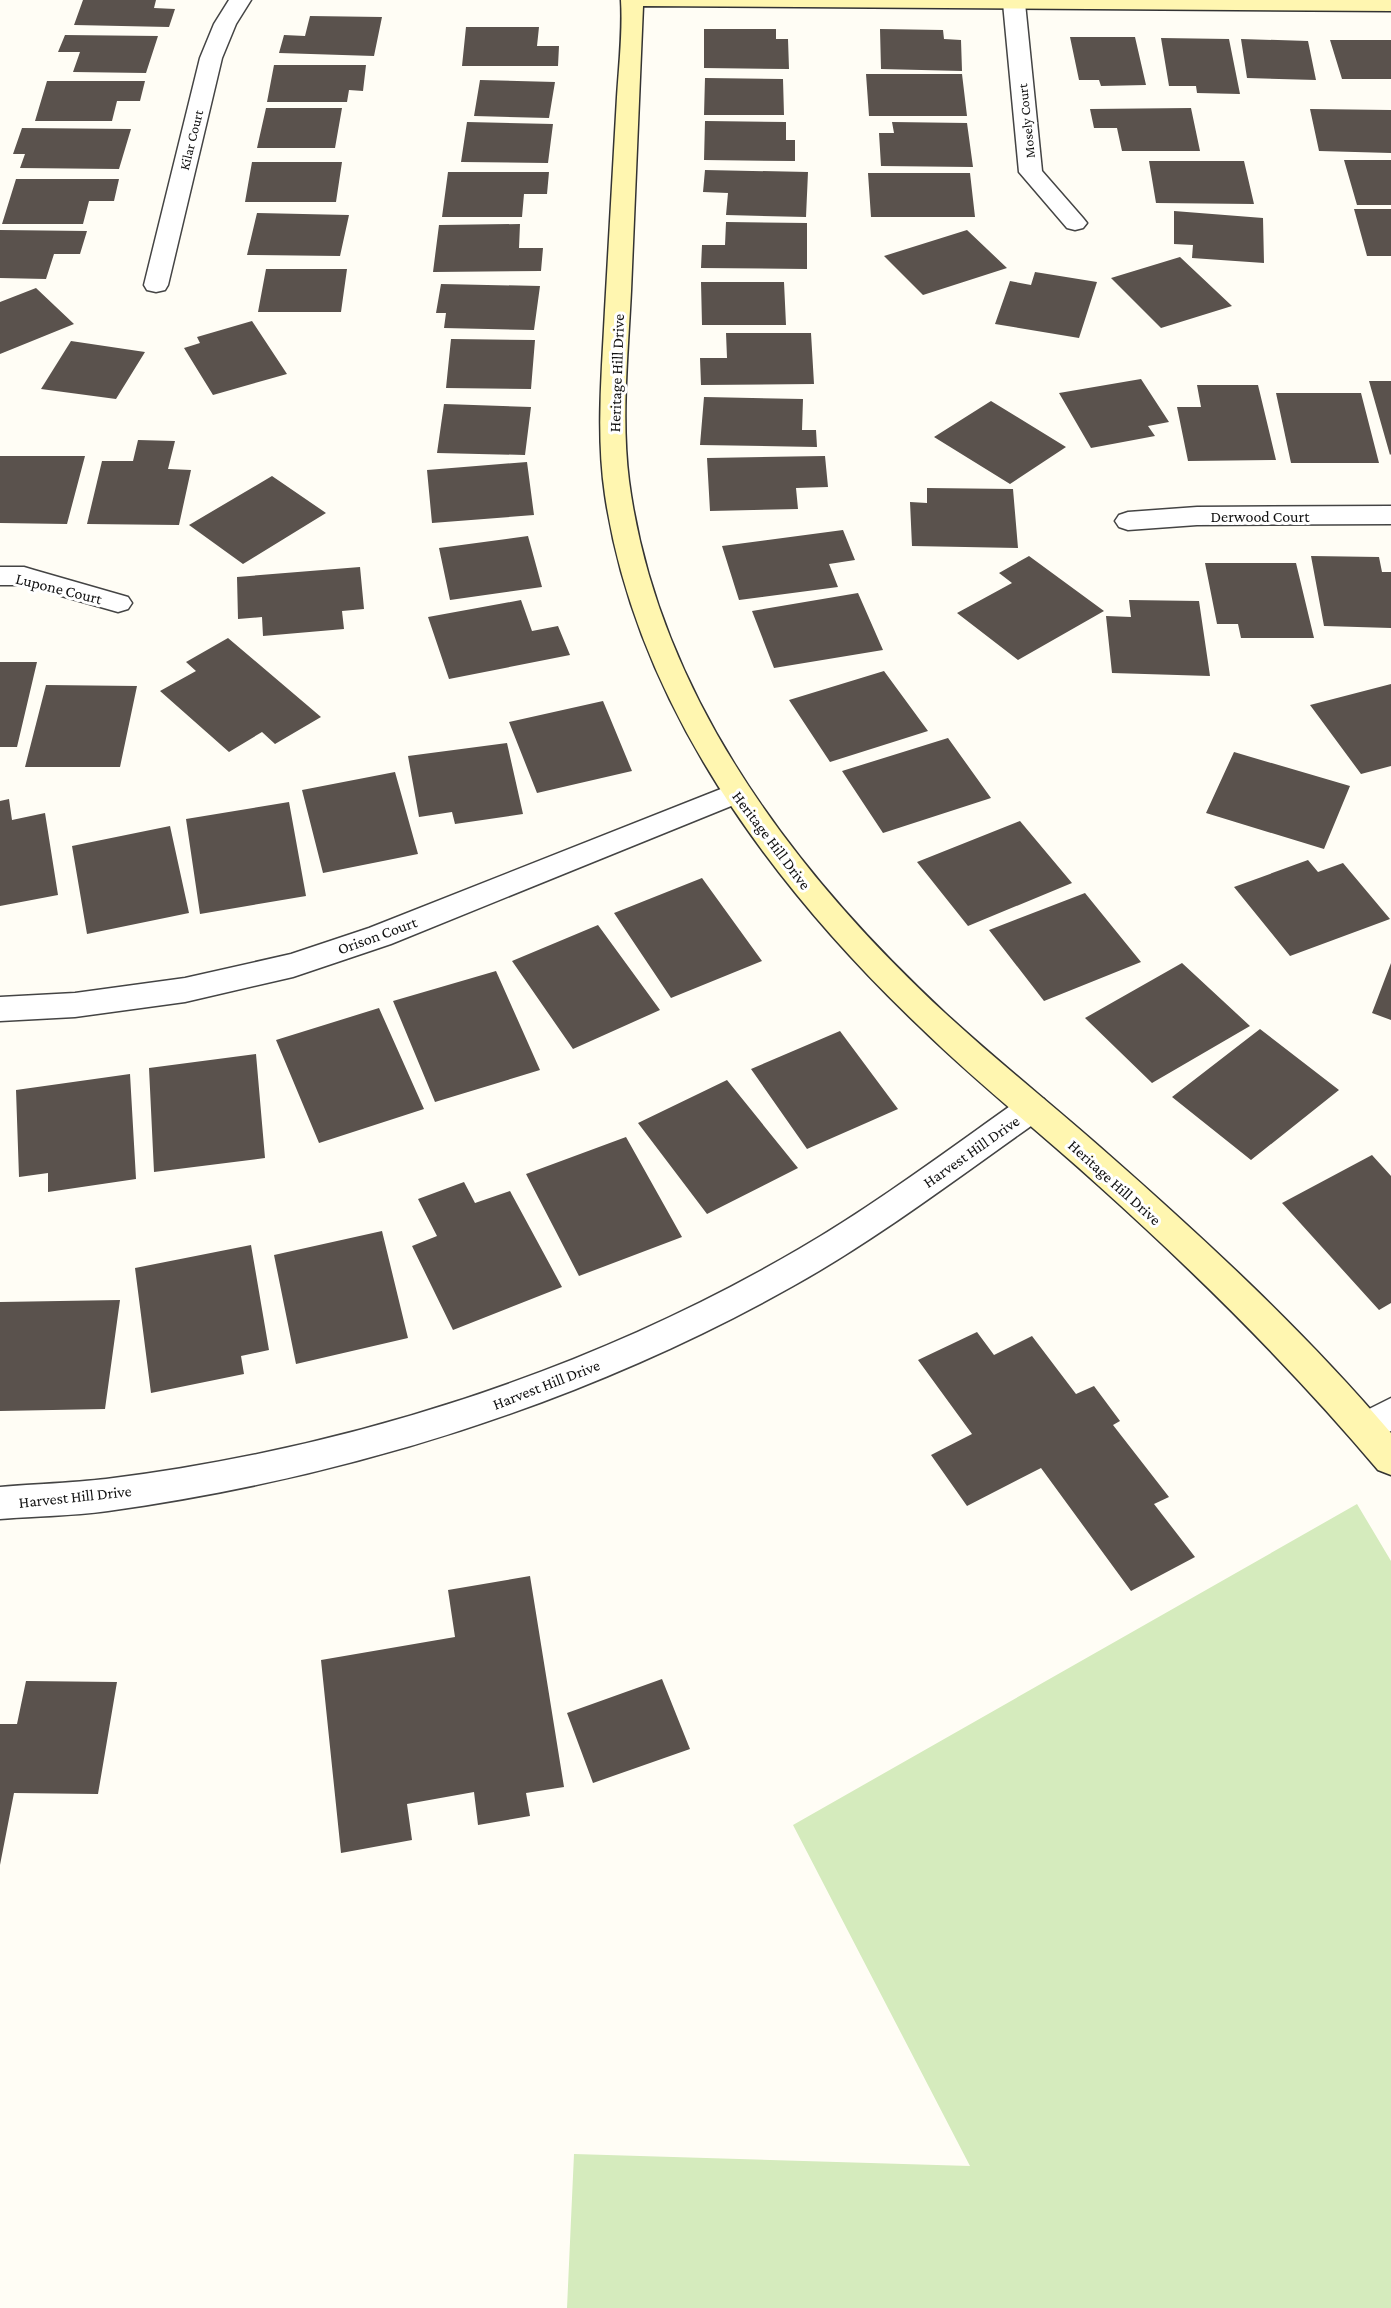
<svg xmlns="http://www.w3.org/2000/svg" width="1391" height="2308" font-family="'Crimson Pro',serif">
  <rect width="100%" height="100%" fill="#fffdf5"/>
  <!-- green -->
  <path fill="#d5ebbd" d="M1357,1504L1391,1561V2308H567L574,2154L970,2166L793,1825Z"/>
  <!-- building -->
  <path fill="#5a524d" d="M83,0H156L154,8L175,9L169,27L74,25Z
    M310,16L382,17L374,56L279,53L284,35L305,36Z
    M466,27H539L537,46H559L558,66H462Z
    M704,29H776V39H788L789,69L704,68Z
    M880,29L943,30L944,39L961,40L962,71L881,69Z
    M65,35L158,36L146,73L73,72L80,52H58Z
    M1070,37H1135L1146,85L1101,86L1099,80H1079Z
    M1161,38L1229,39L1240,94L1197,93L1196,86H1169Z
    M1241,39L1308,41L1316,80L1247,78Z
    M1330,40H1391V79H1342Z
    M274,65H366L363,91L349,90L347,102H267Z
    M866,74H962L967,116H869Z
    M705,78L783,79L784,115H704Z
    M480,80L555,82L549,118L474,116Z
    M47,81H145L140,101H117L112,121H35Z
    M266,108H342L335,148H257Z
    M1191,108L1200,151H1122L1117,128H1094L1090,109Z
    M1310,109L1391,110V153L1319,151Z
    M705,121L786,122V140H795V161L704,160Z
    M467,122L553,124L548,163L461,162Z
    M892,122L967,123L973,167L881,166L879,133H894Z
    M22,128L131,129L119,169L20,168L25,154H13Z
    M1344,160H1391V205H1357Z
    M1149,161H1244L1254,204L1156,203Z
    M252,162H342L336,202H245Z
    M705,170L808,172L806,217L726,215L728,193L703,192Z
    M448,172H549L547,194H524L522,217H442Z
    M868,173H970L975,217H871Z
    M16,179H119L114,201H89L83,224H2Z
    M1354,209H1391V256H1367Z
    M1174,211L1263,218L1264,263L1192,258L1193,245L1174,244Z
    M257,213L349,215L340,256L247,255Z
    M726,222L807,223V269L701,268L702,245H725Z
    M520,224L519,248H543L541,271L433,272L439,225Z
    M0,230L87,231L80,254H54L46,279L0,278Z
    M967,230L1007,268L923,295L884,256Z
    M1180,257L1232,306L1161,328L1111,278Z
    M266,269H347L341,312H258Z
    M1035,272L1097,282L1079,338L995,324L1010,281L1031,285Z
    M701,282H784L786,325H702Z
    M441,284L540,286L534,330L444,328L446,313H436Z
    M36,288L74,324L0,354V302Z
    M252,321L287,374L213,395L184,348L200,343L197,337Z
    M726,333H811L814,384L701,385L700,358H727Z
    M451,339L535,340L531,389L446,388Z
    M71,341L145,352L116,399L41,389Z
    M1141,379L1169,422L1148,426L1155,436L1091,448L1059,393Z
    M1369,381H1391V454L1390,455Z
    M1197,385H1258L1276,460L1188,461L1177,407H1201Z
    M1276,393H1361L1379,463H1291Z
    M704,397L803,399L802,430H816L817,447L700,445Z
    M991,401L1066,447L1010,484L934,437Z
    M444,404L531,407L525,455L437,453Z
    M138,440L175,441L168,469L191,470L179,525L87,524L102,461H133Z
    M0,456H85L67,524L0,523Z
    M825,456L828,487L796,488L798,509L710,511L707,458Z
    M527,462L534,515L432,523L427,470Z
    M272,476L326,513L243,564L189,525Z
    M927,488L1013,489L1018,548L912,546L910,502L927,503Z
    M843,530L855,560L829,564L838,587L739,600L722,546Z
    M528,536L542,587L450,600L439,548Z
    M1029,556L1104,611L1018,660L957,613L1012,583L999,573Z
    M1311,556L1379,557L1382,572H1391V628L1324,626Z
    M1205,563H1296L1314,638H1241L1238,624H1217Z
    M360,567L364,609L342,611L344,629L263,636L262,617L238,619L237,577Z
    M858,593L883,650L774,668L752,611Z
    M521,600L532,631L558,626L570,655L449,679L428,617Z
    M1129,600L1199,601L1210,676L1112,673L1106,616L1131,617Z
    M228,638L321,717L275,744L262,732L229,752L160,691L196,671L186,662Z
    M0,662H37L17,747H0Z
    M884,671L928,731L830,762L789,700Z
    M1391,684V766L1361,774L1310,705Z
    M46,685L137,686L120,767H25Z
    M603,701L632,771L537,793L509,722Z
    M948,738L991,798L883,833L842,771Z
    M507,743L523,814L455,824L452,812L419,817L408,756Z
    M1234,752L1350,786L1324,849L1206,813Z
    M395,772L418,854L323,873L302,790Z
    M9,799L12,820L45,813L58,895L0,906V801Z
    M289,802L306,896L200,914L186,819Z
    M1020,821L1072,883L968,926L917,862Z
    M170,826L189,913L87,934L72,846Z
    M1308,860L1318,872L1343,863L1390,919L1290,956L1234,887Z
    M702,878L762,961L671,998L614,913Z
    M1085,893L1141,962L1044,1001L989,930Z
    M598,925L660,1010L573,1049L512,961Z
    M1182,963L1250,1026L1152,1083L1085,1018Z
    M1391,963V1020L1372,1013Z
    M496,971L540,1070L435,1102L393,1001Z
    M379,1008L424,1109L319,1143L276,1040Z
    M1260,1029L1339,1090L1251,1160L1172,1097Z
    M840,1031L898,1109L807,1149L751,1069Z
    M256,1054L265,1158L154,1172L149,1068Z
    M130,1074L136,1179L48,1192V1173L19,1177L16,1090Z
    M727,1080L798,1168L707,1214L638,1123Z
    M626,1137L682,1237L579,1276L526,1174Z
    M1372,1155L1391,1176V1303L1379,1310L1282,1203Z
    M464,1182L475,1203L510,1191L562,1287L453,1330L412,1246L437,1236L418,1199Z
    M382,1231L408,1338L296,1364L274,1255Z
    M251,1245L269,1350L241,1356L244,1374L151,1393L135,1268Z
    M120,1300L105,1409L0,1411V1302Z
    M977,1332L994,1355L1032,1336L1076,1394L1094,1386L1120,1421L1113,1425L1169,1497L1154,1504L1195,1557L1131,1591L1041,1468L967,1506L931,1455L972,1434L918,1360Z
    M530,1576L564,1787L526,1793L530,1816L478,1825L474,1792L407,1804L412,1840L341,1853L321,1660L455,1637L448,1590Z
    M662,1679L690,1749L593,1783L567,1713Z
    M26,1681L117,1682L98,1794L14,1793L0,1865V1724H17Z"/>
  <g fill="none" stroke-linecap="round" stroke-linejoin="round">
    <!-- street casing -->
    <g stroke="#444" stroke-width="3">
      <path id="street" d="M229,0H251L236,24L222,58L168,285L165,290L156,292L147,290L144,285L200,58L214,24Z
        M1005,0H1023L1025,3L1042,171L1083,218L1087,223L1083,228L1075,230L1067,228L1019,172L1003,3Z
        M1391,506V524L1197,525L1128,530L1119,527L1115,521L1119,515L1128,512L1197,507Z
        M0,567H24L34,570L128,597L132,603L128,609L118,612L23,585H0Z
        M736,783L746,786L751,793L746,800L391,944L293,977L185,1002L75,1017L0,1021V997L75,993L185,978L291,954L369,928Z
        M1032,1095L1044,1099L1048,1108L1044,1117C961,1175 881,1237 793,1286C583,1404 346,1478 108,1511C72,1516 36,1516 0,1519V1487C35,1484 71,1483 106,1479C347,1449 589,1372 799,1249C876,1204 948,1150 1020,1099Z
        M1391,1398V1431L1366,1443L1353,1439L1348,1428L1353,1417Z"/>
    </g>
    <!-- secondary casing -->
    <g stroke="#333" stroke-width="3">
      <path id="secondary" d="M621,0H1391V11L643,6C639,101 635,196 631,291C628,354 621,418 629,481C657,692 793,872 945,1013C998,1062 1054,1106 1108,1154C1208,1242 1305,1332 1391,1433V1475L1378,1470C1292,1368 1198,1275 1099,1186C1040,1132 977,1083 920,1027C771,885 636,704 605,495C596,434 602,371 605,310C609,239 613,168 617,97C619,65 623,31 621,0Z"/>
    </g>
    <!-- street -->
    <use href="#street" fill="#fff" fill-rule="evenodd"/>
    <!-- secondary -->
    <use href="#secondary" fill="#fff6b0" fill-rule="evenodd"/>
  </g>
  <g text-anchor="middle" stroke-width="6" stroke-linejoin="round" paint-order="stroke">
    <!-- far-street labels -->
    <g font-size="14" fill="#111" stroke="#fff">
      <text transform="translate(1026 121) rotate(-96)" y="5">Mosely Court</text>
      <text transform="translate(191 140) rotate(-76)" y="5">Kilar Court</text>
    </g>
    <!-- street labels -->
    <g font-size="16" fill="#111" stroke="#fff">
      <text transform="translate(616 373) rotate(-88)" y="6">Heritage Hill Drive</text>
      <text x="1260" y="522">Derwood Court</text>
      <text transform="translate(59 588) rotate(14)" y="6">Lupone Court</text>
      <text transform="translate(772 840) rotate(53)" y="6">Heritage Hill Drive</text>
      <text transform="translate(377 935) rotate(-20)" y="6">Orison Court</text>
      <text transform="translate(971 1151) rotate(-35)" y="6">Harvest Hill Drive</text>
      <text transform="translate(1115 1182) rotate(42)" y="6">Heritage Hill Drive</text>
      <text transform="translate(546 1384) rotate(-21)" y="6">Harvest Hill Drive</text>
      <text transform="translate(75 1496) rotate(-6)" y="6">Harvest Hill Drive</text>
    </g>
  </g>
</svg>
